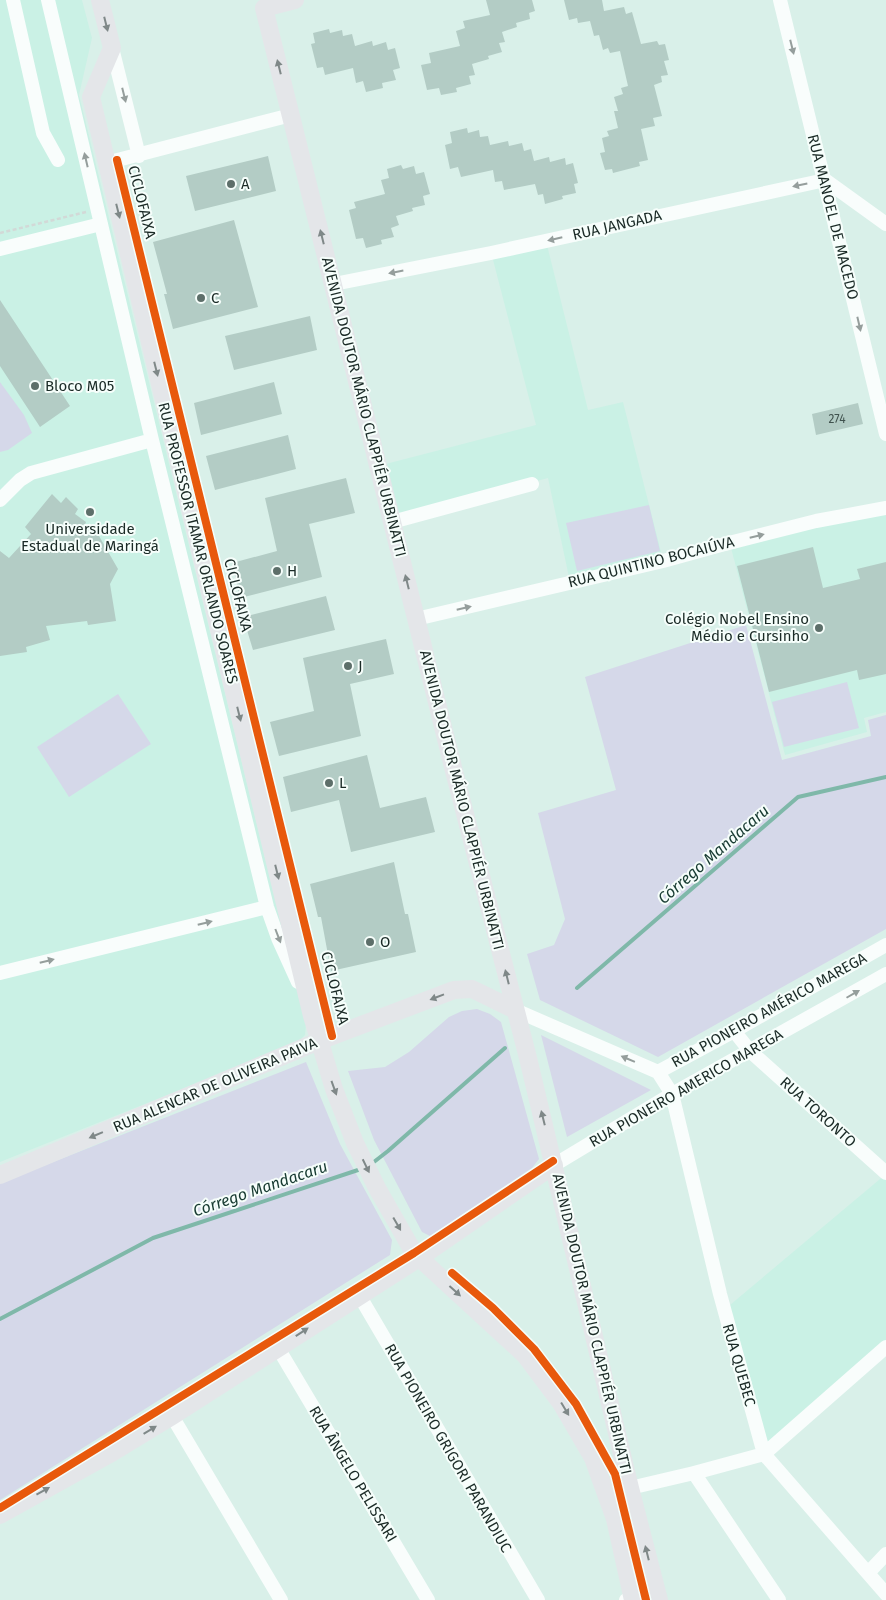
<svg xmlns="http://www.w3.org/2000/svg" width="886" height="1600" font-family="'Fira Sans',sans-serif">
  <rect width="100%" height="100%" fill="#d9f0e9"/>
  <!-- built -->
  <path fill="#caf1e5" d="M0,0H82L92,38L79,95L306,1025L305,1035L297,1043L0,1162Z
    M547,245L588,410L623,402L663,560L570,582L548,478L392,520L378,466L536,425L492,256Z
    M886,505V712L864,718L867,732L785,755L730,544Z
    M886,1174V1347L764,1454L724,1310Z"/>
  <!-- green -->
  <path fill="#d5d8e9" d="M0,382L24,415L32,433L8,450L0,452Z
    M649,505L660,551L577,571L566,523Z
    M746,625L782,760L871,736L868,720L886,715V929L658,1057L540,1000L527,954L554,945L565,919L538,813L616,790L585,677Z
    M847,682L859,728L784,747L772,702Z
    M118,694L151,744L69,797L37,747Z
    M477,1009L490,1014L501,1022L539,1159L532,1168L430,1236L422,1232L374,1140L348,1071L385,1067L409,1052L449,1017L462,1011Z
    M541,1035L651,1090L567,1137Z
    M306,1062L340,1144L392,1240L390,1255L0,1500V1183Z"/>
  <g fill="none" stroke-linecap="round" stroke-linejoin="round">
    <!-- stream -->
    <path stroke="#7fb8a9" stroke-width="4" d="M577,988L798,797L886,777
      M370,1165L388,1151L505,1048
      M0,1319L153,1238L361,1169"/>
  </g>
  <!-- building -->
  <path fill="#b3ccc5" d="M486,0H532L535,11L529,13L530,19L516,23L517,27L502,32L505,42L499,43L502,52L488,56L489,59L472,64L475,75L469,76L471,84L456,88L457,92L441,95L439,88L427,90L421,65L431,63L429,53L460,46L456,31L465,28L463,21L490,15Z
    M564,0H602L604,11L624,7L626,14L632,12L641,44L657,41L659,45L665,44L669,60L664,61L668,75L661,76L662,82L654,85L662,116L653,118L655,126L641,129L648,160L639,162L640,166L613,173L612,169L605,170L600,153L605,152L602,138L609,136L607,131L618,128L614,111H618L614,97L623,94L621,88L628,86L620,51L610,53L608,48L603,50L599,35L594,36L590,21L578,23L577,18L569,20Z
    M329,29L330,33L342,30L343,36L352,34L355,46L372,41L373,46L386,42L388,50L395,48L400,68L393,70L396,80L382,83L383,88L366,92L363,81L356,83L353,68L325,75L323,67L317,68L311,44L315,43L313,33Z
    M467,128L468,133L479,130L480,137L488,136L490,145L508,141L509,146L522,143L524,151L531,149L534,161L549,157L550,162L565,158L566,165L573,163L578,183L574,184L576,193L562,196L563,199L545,204L543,194L538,195L535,184L504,190L502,181L495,182L493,170L461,177L458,167L450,169L445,145L452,143L450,132Z
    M268,156L276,191L195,211L186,176Z
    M401,165L403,169L414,166L416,174L424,172L430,194L423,196L425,205L412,208L413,211L396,216L399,225L391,228L394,237L381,240L382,244L366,248L363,238L356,239L349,210L356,208L354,202L385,194L381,180L389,178L387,169Z
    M234,220L258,307L173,329L164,294H167L153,242Z
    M0,300L70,406L40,427L0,366Z
    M310,316L317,350L234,370L225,336Z
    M274,382L282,414L201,435L194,403Z
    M858,403L863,424L816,435L812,414Z
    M288,435L296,469L215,490L206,456Z
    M346,478L355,513L309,524L322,577L240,598L232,563L277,551L265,498Z
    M52,494L61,503L66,497L78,509L75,514L86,522L83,529H95L118,569L110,584L116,621L88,625L87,621L46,626L50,640L26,647L27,652L0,656V551L9,558L31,534L25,527Z
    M813,547L823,588L860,579L857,569L886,562V674L859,680L857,670L769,692L737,566Z
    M326,596L335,630L253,650L243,617Z
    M386,639L394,674L350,684L361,736L279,756L270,722L314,711L303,658Z
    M367,755L380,808L426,797L435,832L351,852L339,800L291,812L283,777Z
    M394,862L405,914H408L416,952L331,971L321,917H318L310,884Z"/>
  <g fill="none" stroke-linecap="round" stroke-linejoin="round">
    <!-- path -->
    <path stroke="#d2d9d7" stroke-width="2.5" stroke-dasharray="4 2.5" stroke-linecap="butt" d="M0,233L86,212"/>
    <!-- minor -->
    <path stroke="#f9fdfc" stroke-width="14" d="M13,0L43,133L58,160
      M48,0L152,440L267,907L278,938L298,982
      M780,0L886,434
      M112,48L139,156
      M106,163L291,115
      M0,249L101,224
      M334,284L491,253L825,180L886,224
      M0,500L20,480L31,473L152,440
      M392,522L532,484
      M416,619L663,561L721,545L816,521L886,508
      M0,973L267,907
      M515,1010L658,1072L734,1031L886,945
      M734,1031L750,1051L886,1173
      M658,1072L672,1094L720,1294L764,1454L886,1594
      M554,1165L672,1094L886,974
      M359,1295L538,1600
      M278,1348L428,1600
      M172,1416L281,1600
      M694,1473L779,1600
      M630,1488L694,1473L764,1454L886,1347
      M868,1573L886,1554
      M626,1600L655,1586"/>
    <!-- major -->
    <path stroke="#e4e6e9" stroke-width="18" d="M100,0L112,48L91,97L312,1016L334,1089L355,1143L377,1188L414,1253L525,1355L561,1403L593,1458L615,1519L633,1600
      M295,0L264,8L454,771L528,1058L630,1488L659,1600
      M0,1175L319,1041L454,990L472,989L515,1010
      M0,1515L108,1455L172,1416L419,1258L554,1165"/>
    <!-- cycleway casing -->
    <g stroke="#f6fefb" stroke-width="11">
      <path id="cycleway" d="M117,160L332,1036
        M452,1273L493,1308L534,1349L576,1404L615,1474L646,1600
        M0,1508L414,1253L553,1161"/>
    </g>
    <!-- cycleway -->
    <use href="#cycleway" stroke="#e8590c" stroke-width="8"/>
  </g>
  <!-- one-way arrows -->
  <defs><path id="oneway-solid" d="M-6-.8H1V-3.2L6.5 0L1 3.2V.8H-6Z" transform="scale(1.25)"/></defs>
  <g fill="#7f8888">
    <use href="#oneway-solid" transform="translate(106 24) rotate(76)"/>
    <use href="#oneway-solid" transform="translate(279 67) rotate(-104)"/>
    <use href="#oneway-solid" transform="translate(118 211) rotate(76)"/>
    <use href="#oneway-solid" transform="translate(322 237) rotate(-104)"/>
    <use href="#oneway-solid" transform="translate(156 369) rotate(76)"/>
    <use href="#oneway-solid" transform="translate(407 582) rotate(-104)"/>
    <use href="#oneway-solid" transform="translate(239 714) rotate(76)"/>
    <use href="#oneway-solid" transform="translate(277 872) rotate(76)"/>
    <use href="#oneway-solid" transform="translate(507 977) rotate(-104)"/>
    <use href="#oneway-solid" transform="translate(437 997) rotate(159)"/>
    <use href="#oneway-solid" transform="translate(334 1088) rotate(70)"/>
    <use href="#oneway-solid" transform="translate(543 1118) rotate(-104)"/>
    <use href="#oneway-solid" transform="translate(96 1135) rotate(157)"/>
    <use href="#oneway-solid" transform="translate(366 1166) rotate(64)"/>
    <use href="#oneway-solid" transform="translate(397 1224) rotate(60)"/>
    <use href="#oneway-solid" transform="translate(455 1291) rotate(42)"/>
    <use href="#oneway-solid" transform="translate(302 1332) rotate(-33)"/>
    <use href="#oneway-solid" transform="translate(565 1409) rotate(59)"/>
    <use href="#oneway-solid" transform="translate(150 1430) rotate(-31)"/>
    <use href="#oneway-solid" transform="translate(43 1491) rotate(-29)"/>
    <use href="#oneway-solid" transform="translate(647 1553) rotate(-104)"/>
  </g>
  <g fill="#959e9c">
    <use href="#oneway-solid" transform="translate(792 47) rotate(76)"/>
    <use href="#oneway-solid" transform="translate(124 95) rotate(76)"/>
    <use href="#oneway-solid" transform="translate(86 160) rotate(-103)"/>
    <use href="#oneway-solid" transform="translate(800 185) rotate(168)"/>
    <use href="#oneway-solid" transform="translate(555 239) rotate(167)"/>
    <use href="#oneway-solid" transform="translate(396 272) rotate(169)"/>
    <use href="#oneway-solid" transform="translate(859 324) rotate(77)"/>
    <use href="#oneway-solid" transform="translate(757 536) rotate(-14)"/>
    <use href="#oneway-solid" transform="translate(464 608) rotate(-13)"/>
    <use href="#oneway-solid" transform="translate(205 923) rotate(-14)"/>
    <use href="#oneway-solid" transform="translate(278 936) rotate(69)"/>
    <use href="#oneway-solid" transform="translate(47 961) rotate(-14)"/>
    <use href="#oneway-solid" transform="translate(853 994) rotate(-30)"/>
    <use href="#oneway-solid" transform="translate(628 1059) rotate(-157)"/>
  </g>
  <!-- markers -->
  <g fill="#5d6f6a" stroke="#f6fefb" stroke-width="2">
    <circle cx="231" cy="184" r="5"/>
    <circle cx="201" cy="298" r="5"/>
    <circle cx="35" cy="386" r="5"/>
    <circle cx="90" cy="512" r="5"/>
    <circle cx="277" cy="571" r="5"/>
    <circle cx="819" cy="628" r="5"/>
    <circle cx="348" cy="666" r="5"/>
    <circle cx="329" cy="783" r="5"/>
    <circle cx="370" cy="942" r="5"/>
  </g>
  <g text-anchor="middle" stroke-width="4" stroke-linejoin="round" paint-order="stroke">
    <!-- number labels -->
    <g font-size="12" fill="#40524e">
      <text x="837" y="423">274</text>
    </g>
    <!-- poi labels -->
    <g font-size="15" fill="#1a2a26" stroke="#f6fefb" text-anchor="start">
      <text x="241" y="189">A</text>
      <text x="211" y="303">C</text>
      <text x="45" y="391">Bloco M05</text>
      <text x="90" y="534" text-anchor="middle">Universidade<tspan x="90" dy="17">Estadual de Maringá</tspan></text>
      <text x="287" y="576">H</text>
      <text x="809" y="624" text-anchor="end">Colégio Nobel Ensino<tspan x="809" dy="17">Médio e Cursinho</tspan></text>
      <text x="358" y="671">J</text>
      <text x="339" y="788">L</text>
      <text x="380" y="947">O</text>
    </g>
    <!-- street labels -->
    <g font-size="15" fill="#1a2a26" stroke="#f6fefb">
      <text transform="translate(142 202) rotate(76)" y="5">CICLOFAIXA</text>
      <text transform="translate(833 217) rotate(76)" y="5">RUA MANOEL DE MACEDO</text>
      <text transform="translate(617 225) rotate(-13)" y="5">RUA JANGADA</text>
      <text transform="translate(364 407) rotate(76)" y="5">AVENIDA DOUTOR MÁRIO CLAPPIÉR URBINATTI</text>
      <text transform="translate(198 543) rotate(76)" y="5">RUA PROFESSOR ITAMAR ORLANDO SOARES</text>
      <text transform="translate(651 562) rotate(-14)" y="5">RUA QUINTINO BOCAIÚVA</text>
      <text transform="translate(238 595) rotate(76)" y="5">CICLOFAIXA</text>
      <text transform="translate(462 800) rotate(76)" y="5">AVENIDA DOUTOR MÁRIO CLAPPIÉR URBINATTI</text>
      <text transform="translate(335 988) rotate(76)" y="5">CICLOFAIXA</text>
      <text transform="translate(769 1010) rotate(-29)" y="5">RUA PIONEIRO AMÉRICO MAREGA</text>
      <text transform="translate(215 1085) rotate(-23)" y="5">RUA ALENCAR DE OLIVEIRA PAIVA</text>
      <text transform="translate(686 1088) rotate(-30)" y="5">RUA PIONEIRO AMERICO MAREGA</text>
      <text transform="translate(818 1112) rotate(42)" y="5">RUA TORONTO</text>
      <text transform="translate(592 1324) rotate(77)" y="5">AVENIDA DOUTOR MÁRIO CLAPPIÉR URBINATTI</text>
      <text transform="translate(739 1365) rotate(74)" y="5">RUA QUEBEC</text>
      <text transform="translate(448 1448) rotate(60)" y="5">RUA PIONEIRO GRIGORI PARANDIUC</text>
      <text transform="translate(353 1474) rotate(59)" y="5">RUA ÂNGELO PELISSARI</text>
    </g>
    <!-- water labels -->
    <g font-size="16" font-style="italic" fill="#183b32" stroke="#f6fefb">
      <text transform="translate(713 854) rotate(-41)" y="6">Córrego Mandacaru</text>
      <text transform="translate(260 1188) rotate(-19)" y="6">Córrego Mandacaru</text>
    </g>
  </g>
</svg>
